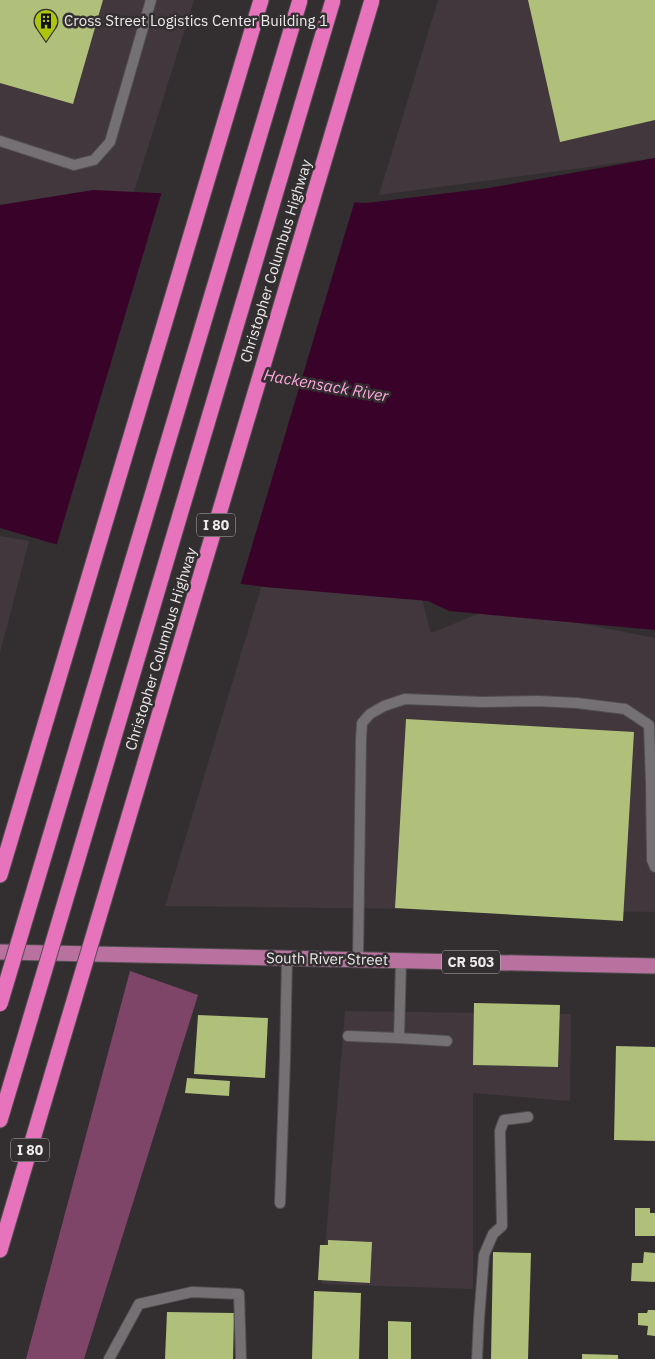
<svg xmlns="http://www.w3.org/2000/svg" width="655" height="1359" font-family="'IBM Plex Sans',sans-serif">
  <rect width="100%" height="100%" fill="#332f31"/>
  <!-- built -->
  <path fill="#41373d" d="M0,0H194L134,192L0,205Z
    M438,0H655V158L379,195Z
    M0,536L29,541L0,653Z
    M262,584L421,596L431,633L495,607L655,638V912L165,906Z
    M345,1011L571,1014L570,1101L473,1093V1289L322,1284Z"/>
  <!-- forest -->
  <path fill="#7f4569" d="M130,971L198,995L84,1359H26Z"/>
  <!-- water -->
  <path fill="#390329" d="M655,158V630L449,611L428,601L265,587L154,573L0,528V205L93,190L367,203L489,188Z"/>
  <!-- pier -->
  <path fill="#332f31" d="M162,191L355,200L240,586L154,576L56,547Z"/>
  <!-- building -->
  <path fill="#b0bf7a" d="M0,0H103L73,104L0,83Z
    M528,0H655V120L560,142Z
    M406,719L634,732L623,921L395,908Z
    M474,1003L560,1005L558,1067L473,1065Z
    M198,1015L268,1018L265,1078L194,1074Z
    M616,1046L655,1047V1141L614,1140Z
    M187,1078L230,1081L229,1096L185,1093Z
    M635,1208H650V1213H655V1236H635Z
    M328,1240L372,1242L370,1283L318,1280L320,1245H328Z
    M493,1252L531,1253L528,1359H491Z
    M644,1252L655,1253V1282L631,1281L632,1263H643Z
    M314,1291L361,1293L359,1359H312Z
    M648,1310H655V1336L647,1335L648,1326L638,1325V1313H647Z
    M167,1312L234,1313L233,1359H165Z
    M388,1321L411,1322V1359H388Z
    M582,1354L618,1355V1359H582Z"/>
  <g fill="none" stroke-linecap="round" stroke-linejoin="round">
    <!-- lane casing -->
    <g stroke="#514e50" stroke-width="12">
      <path id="lane" d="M0,141L74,165L94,160L110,142L151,0
        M358,960L361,739L362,723L370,714L384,706L405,699L482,702L538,701L577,703L625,709L649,725L651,783L652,860L655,867
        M348,1036L399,1038L401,961
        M399,1038L447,1041
        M280,1203L285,1059L287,958
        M109,1359L139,1304L192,1292L239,1294L241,1359
        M477,1359L479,1319L484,1255L493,1234L502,1226L500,1131L504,1120L528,1117"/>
    </g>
    <!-- primary casing -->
    <g stroke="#514e50" stroke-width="17">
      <path id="primary" d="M0,952L655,966"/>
    </g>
    <!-- highway casing -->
    <g stroke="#514e50" stroke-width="17">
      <path id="highway" d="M0,875L261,0
        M0,1120L21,1050
        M0,1250L59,1051"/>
    </g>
    <!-- lane -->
    <use href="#lane" stroke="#757073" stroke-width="10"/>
    <!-- primary -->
    <use href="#primary" stroke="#b9729f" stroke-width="15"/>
    <!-- highway -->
    <use href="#highway" stroke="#e673bc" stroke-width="15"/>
    <!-- highway-bridge casing -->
    <g stroke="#514e50" stroke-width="17" stroke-linecap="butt">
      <path id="highway-bridge" d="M0,1004L300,0
        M21,1050L333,0
        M59,1051L372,0"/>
    </g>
    <!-- highway-bridge -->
    <use href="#highway-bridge" stroke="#e673bc" stroke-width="15"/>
  </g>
  <!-- icons -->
  <defs>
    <g id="building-pin" transform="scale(1.25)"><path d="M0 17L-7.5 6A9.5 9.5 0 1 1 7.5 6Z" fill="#adc60d" stroke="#332f31"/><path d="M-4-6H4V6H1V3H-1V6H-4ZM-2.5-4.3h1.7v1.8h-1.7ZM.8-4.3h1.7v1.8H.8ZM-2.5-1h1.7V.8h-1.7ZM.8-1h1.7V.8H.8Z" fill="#111"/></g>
  </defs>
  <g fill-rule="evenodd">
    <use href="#building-pin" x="46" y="21"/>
  </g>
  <g text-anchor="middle" stroke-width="5" stroke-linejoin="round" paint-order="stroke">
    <!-- shield labels -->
    <g fill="#332f31" stroke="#b4b1b3" stroke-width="1">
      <rect x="197" y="513.5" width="38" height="23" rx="4"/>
      <rect x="442" y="950.5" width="58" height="23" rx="4"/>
      <rect x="11" y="1138.5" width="38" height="23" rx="4"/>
    </g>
    <g font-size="14" font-weight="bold" fill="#ece9eb">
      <text x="216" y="530">I 80</text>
      <text x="471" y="967">CR 503</text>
      <text x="30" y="1155">I 80</text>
    </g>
    <!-- poi labels -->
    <g font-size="15" fill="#ece9eb" stroke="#332f31" text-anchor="start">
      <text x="64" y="26">Cross Street Logistics Center Building 1</text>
    </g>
    <!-- street labels -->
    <g font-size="15" fill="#ece9eb" stroke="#332f31">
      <text transform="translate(276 261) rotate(-73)" y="5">Christopher Columbus Highway</text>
      <text transform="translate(161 649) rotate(-73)" y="5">Christopher Columbus Highway</text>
      <text transform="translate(327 959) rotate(1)" y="5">South River Street</text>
    </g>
    <!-- water labels -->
    <g font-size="16" font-style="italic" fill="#fea6db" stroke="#332f31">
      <text transform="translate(326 385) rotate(10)" y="6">Hackensack River</text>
    </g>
  </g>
</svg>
